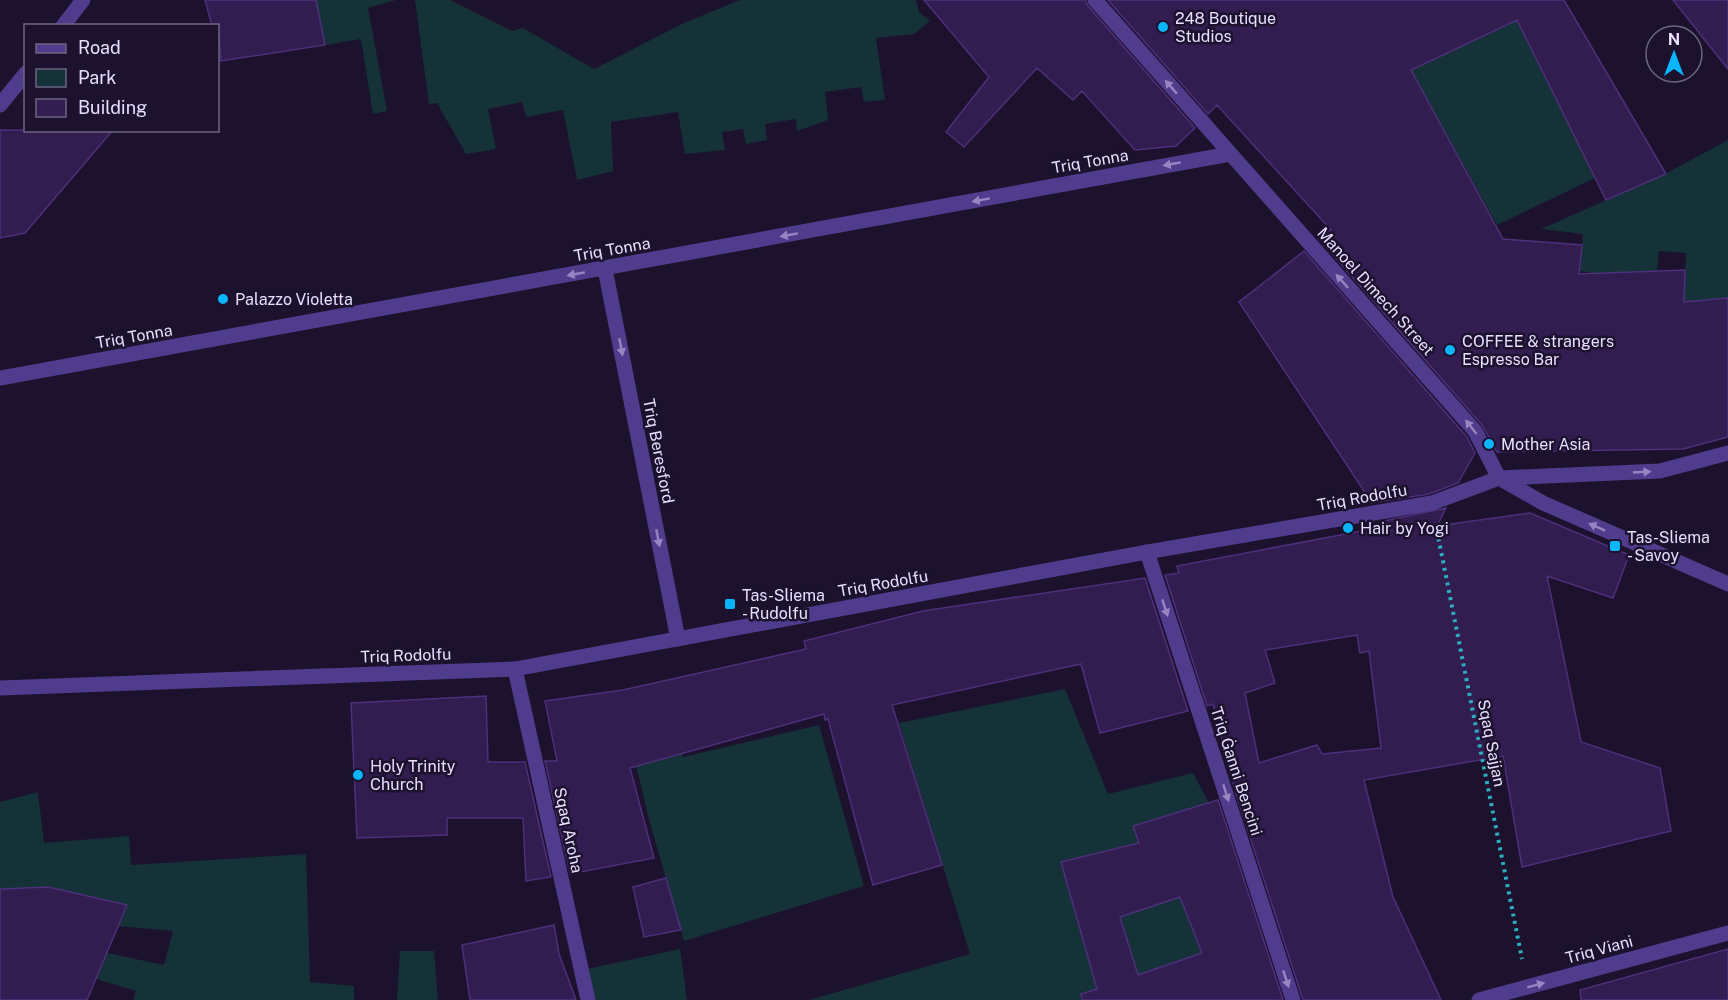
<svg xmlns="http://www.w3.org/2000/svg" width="1728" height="1000" font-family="'Public Sans',sans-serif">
  <rect width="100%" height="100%" fill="#1c122e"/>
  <!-- green -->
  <path fill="#143238" d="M316,0H396L368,8L387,111L373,114L361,39L325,45Z
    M415,0H450L512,31L523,28L594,69L684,23L740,0H916L919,12L930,21L914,34L876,38L885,100L864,102L861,87L825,92L828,120L797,131L796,119L765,124L767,140L746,144L743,129L722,132L725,150L685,154L678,112L611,122L613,171L577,180L563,110L526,117L522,102L488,109L496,149L466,154L437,103L429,104Z
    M1518,20L1595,178L1497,225L1411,70Z
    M1728,140V299L1684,302L1686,253L1659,251L1656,282L1579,271L1583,234L1541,229L1665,174Z
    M1065,689L1108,794L1193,773L1209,803L1133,827L1160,903L1180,897L1245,939L1140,982L1102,853L1061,863L1100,1000H809L970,954L899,723Z
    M671,721L683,757L819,725L864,886L684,941L648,816L627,725Z
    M38,792L44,843L129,836L131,865L306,854L310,982L354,986V1000H133L136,991L96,979L107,953L164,965L173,931L118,926L0,889V802Z
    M680,949L687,1000H594L587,969Z
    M400,951H434L438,1000H397Z"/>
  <!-- building -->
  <path fill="#311d4f" stroke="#4e2f7b" stroke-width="1.5" fill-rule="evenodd" d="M205,0H316L325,45L221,61L218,26H212Z
    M924,0H1085L1088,6L1195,128L1176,146L1135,150L1082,91L1073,100L1037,68L964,147L946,132L989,77Z
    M1108,0H1564L1666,174L1606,200L1517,20L1411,70L1503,239L1582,245L1579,274L1685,270L1684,302L1728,298V437L1683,449L1497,452L1482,425L1319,239L1331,230L1217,105L1208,114Z
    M1673,0H1728V69Z
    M0,130H113L25,233L0,238Z
    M1304,251L1467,437L1475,453L1458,483L1429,494L1372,503L1239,302Z
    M1446,508L1437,526L1530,513L1629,555L1613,598L1547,576L1581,742L1660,768L1671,831L1522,867L1503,756L1364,780L1393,897L1441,1000H1303L1236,794L1213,704L1207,706L1165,575L1179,573L1177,566L1388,526L1384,521ZM1357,635L1360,653L1369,651L1381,748L1322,754L1317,745L1259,763L1245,693L1275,683L1265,650Z
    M1145,578L1188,711L1100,733L1081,664L892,705L942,865L873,885L828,719L825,720L824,714L630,768L654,858L570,874L545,761H557L545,701L623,690L806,649L804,641L923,611Z
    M486,696L488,762H525L551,877L526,881L523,818H447V835L357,838L351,703Z
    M1218,800L1283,1000H1082L1081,994L1097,989L1061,862L1139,843L1133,826ZM1180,897L1202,953L1138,975L1120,917Z
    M666,878L681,930L644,937L633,887Z
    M48,887L127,905L87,1000H0V889Z
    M554,925L559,954L576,1000H470L462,945Z
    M1728,949V1000H1581L1580,990Z"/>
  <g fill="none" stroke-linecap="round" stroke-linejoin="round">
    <!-- path -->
    <path stroke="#2fadc2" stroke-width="4" stroke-dasharray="3 4.5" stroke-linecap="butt" d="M1437,531L1522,959"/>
    <!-- service -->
    <path stroke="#503c8d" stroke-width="15" d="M515,669L588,1000"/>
    <!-- minor -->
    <path stroke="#503c8d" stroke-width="15" d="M63,26L83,0
      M0,105L26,73
      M605,269L678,639
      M0,378L1230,154
      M1147,552L1293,1000
      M1479,1000L1728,933"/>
    <!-- tertiary -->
    <path stroke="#503c8d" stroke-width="15" d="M1095,0L1475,431L1499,478L1543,503L1728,584
      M0,688L515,669L1147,552L1432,503L1499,478L1660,471L1728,453"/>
  </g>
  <!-- one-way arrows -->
  <defs><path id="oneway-solid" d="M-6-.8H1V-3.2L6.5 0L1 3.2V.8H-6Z" transform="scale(1.5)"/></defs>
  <g fill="#9585c0">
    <use href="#oneway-solid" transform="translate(1171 87) rotate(-131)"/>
    <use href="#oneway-solid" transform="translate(1172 164) rotate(170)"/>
    <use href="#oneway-solid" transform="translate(981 200) rotate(170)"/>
    <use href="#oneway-solid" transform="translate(789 235) rotate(170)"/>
    <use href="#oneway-solid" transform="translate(576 274) rotate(170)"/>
    <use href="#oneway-solid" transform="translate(1342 281) rotate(-132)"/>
    <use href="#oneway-solid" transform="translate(621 347) rotate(79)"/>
    <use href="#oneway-solid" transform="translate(1471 427) rotate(-128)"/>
    <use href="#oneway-solid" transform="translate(1642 472) rotate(-3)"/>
    <use href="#oneway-solid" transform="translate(1597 527) rotate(-156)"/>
    <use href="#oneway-solid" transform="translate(658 538) rotate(79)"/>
    <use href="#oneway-solid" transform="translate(1165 608) rotate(72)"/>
    <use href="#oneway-solid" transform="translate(1226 793) rotate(72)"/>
    <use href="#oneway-solid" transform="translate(1286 979) rotate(72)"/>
    <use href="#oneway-solid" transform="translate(1536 985) rotate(-15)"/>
  </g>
  <!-- markers -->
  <g fill="#0ab5ff" stroke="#1c122e" stroke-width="2">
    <circle cx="1163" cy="27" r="6"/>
    <circle cx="223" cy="299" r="6"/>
    <circle cx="1450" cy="350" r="6"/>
    <circle cx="1489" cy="444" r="6"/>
    <circle cx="1348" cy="528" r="6"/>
    <rect x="1609" y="540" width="12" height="12" rx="3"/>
    <rect x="724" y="598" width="12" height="12" rx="3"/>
    <circle cx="358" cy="775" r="6"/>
  </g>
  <g text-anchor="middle" stroke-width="5" stroke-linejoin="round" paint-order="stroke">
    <!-- poi labels -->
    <g font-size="16" fill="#e9deff" stroke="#1c122e" text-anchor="start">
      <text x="1175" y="24">248 Boutique<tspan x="1175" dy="18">Studios</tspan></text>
      <text x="235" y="305">Palazzo Violetta</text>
      <text x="1462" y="347">COFFEE &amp; strangers<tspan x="1462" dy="18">Espresso Bar</tspan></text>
      <text x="1501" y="450">Mother Asia</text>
      <text x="1360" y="534">Hair by Yogi</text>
      <text x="1627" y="543">Tas-Sliema<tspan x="1627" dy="18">- Savoy</tspan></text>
      <text x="742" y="601">Tas-Sliema<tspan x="742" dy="18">- Rudolfu</tspan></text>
      <text x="370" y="772">Holy Trinity<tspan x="370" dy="18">Church</tspan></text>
    </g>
    <!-- street labels -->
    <g font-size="16" fill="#e9deff" stroke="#1c122e">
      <text transform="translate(1090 161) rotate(-10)" y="6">Triq Tonna</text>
      <text transform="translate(612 249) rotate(-10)" y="6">Triq Tonna</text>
      <text transform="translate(1376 291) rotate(48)" y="6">Manoel Dimech Street</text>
      <text transform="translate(134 336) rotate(-10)" y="6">Triq Tonna</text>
      <text transform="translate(659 451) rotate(79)" y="6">Triq Beresford</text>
      <text transform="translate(1362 497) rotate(-10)" y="6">Triq Rodolfu</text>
      <text transform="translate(883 583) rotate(-10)" y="6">Triq Rodolfu</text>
      <text transform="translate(406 655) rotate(-2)" y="6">Triq Rodolfu</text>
      <text transform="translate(1492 743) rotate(79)" y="6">Sqaq Sajjan</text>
      <text transform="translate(1237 771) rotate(72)" y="6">Triq Ġanni Bencini</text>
      <text transform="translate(569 830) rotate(78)" y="6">Sqaq Aroha</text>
      <text transform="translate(1599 949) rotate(-15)" y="6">Triq Viani</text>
    </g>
  </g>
  <!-- legend -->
  <rect x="24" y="24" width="195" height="108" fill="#1c122e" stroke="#6e6482" stroke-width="1.5"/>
  <rect x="36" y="44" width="30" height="9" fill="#503c8d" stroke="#6e6482" stroke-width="1.5"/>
  <text x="78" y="54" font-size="18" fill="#e9deff">Road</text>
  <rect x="36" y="69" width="30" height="18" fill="#143238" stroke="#6e6482" stroke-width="1.5"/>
  <text x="78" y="84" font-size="18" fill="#e9deff">Park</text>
  <rect x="36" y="99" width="30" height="18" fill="#311d4f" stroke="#6e6482" stroke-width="1.5"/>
  <text x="78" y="114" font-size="18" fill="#e9deff">Building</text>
  <!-- north arrow -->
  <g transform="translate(1674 54)"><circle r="28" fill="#1c122e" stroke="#6e6482" stroke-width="1.5"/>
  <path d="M0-4.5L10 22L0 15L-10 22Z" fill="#0ab5ff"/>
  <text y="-9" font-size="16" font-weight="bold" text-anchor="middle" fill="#e9deff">N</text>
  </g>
</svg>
